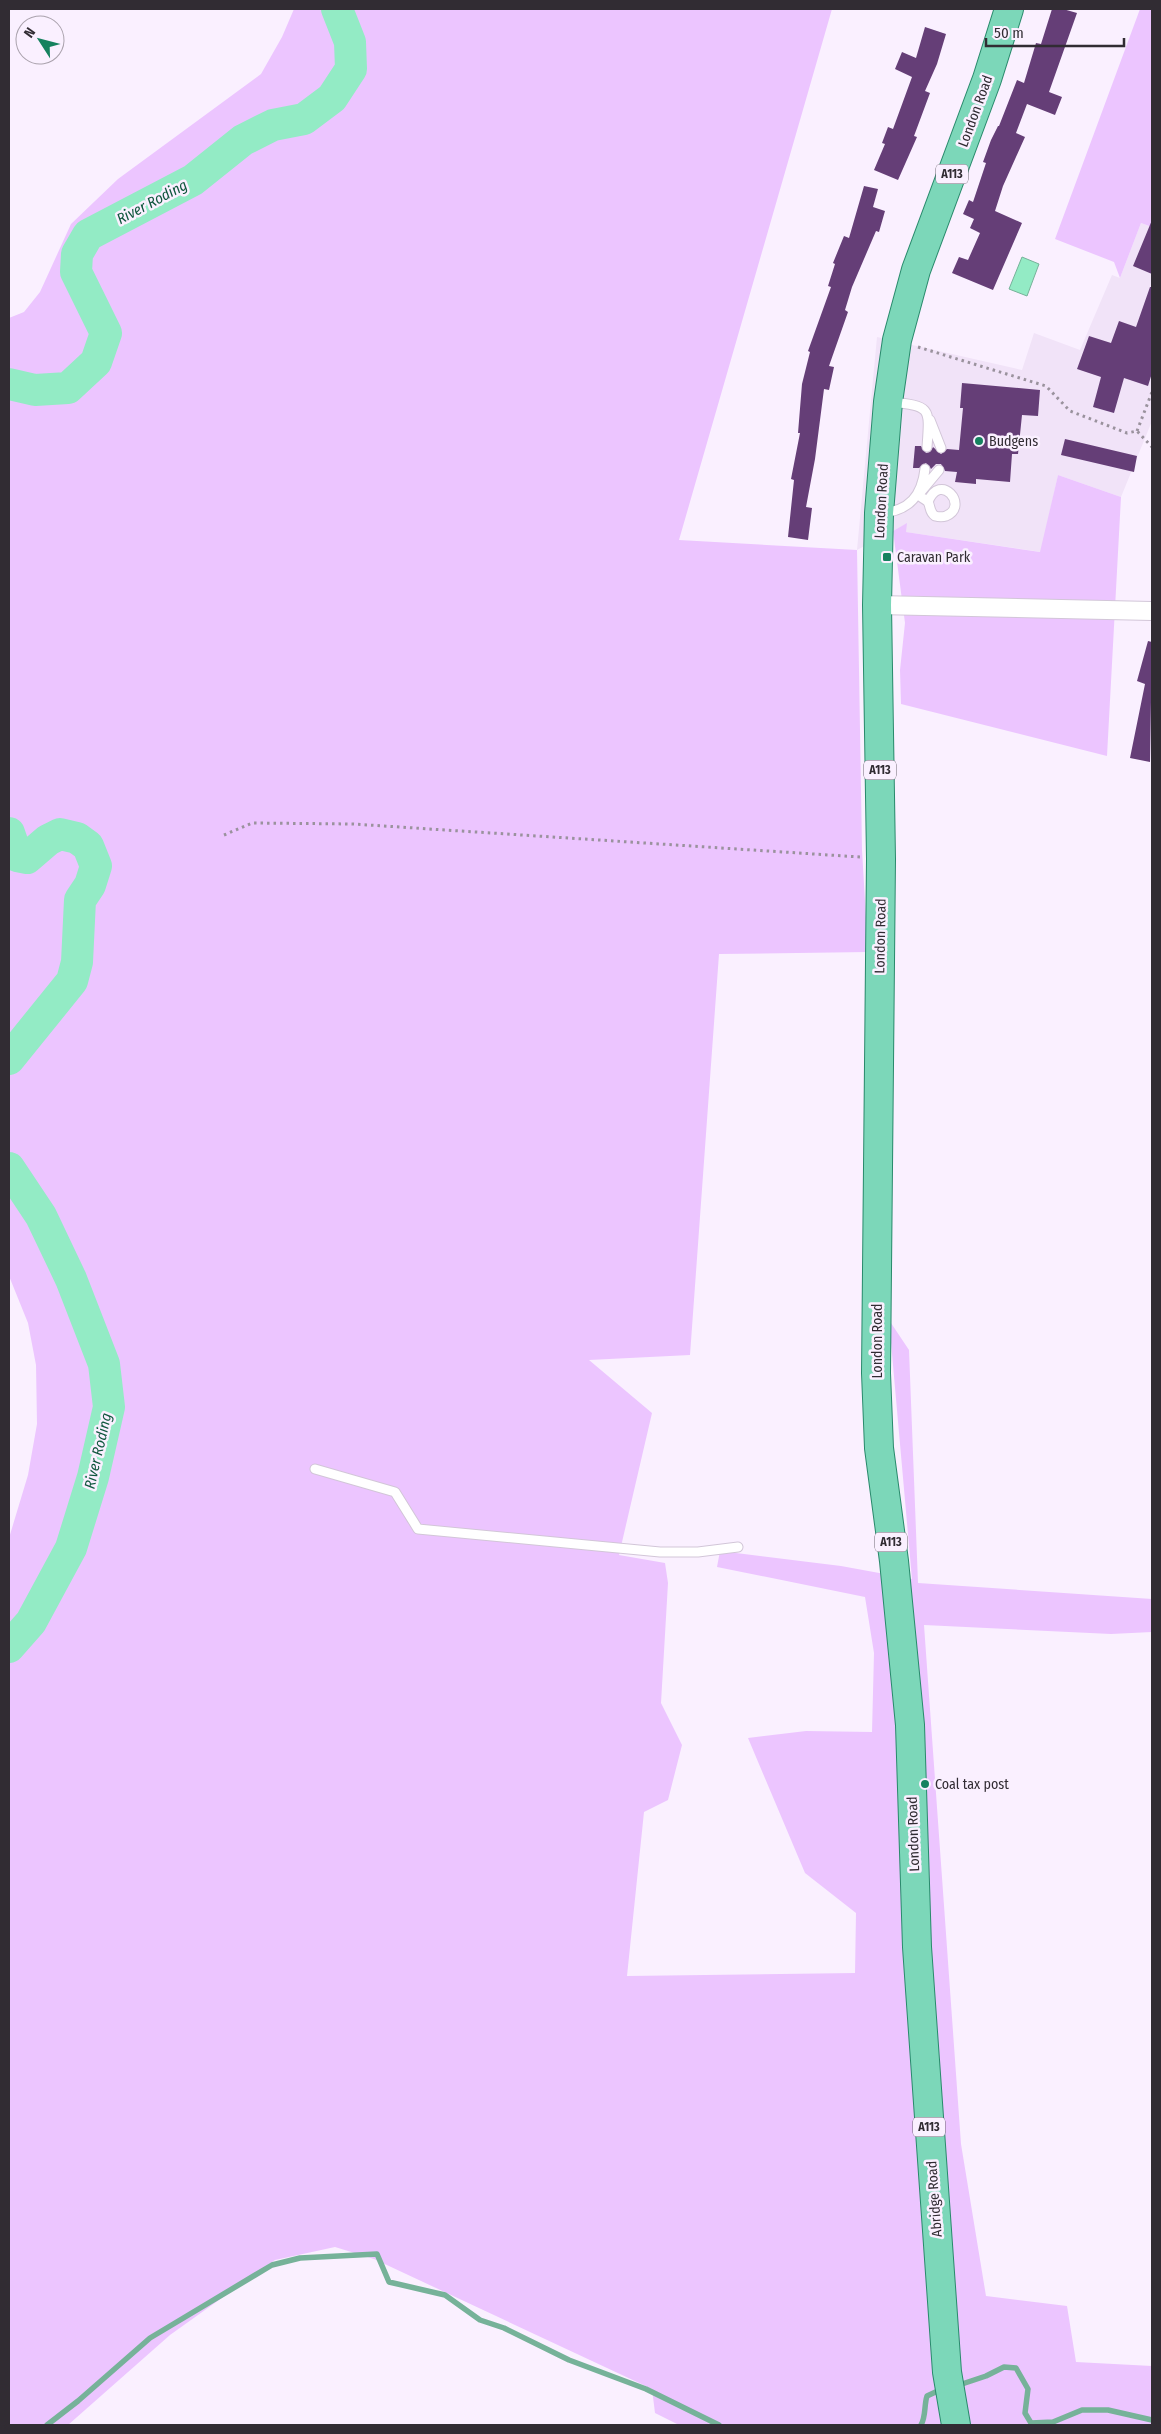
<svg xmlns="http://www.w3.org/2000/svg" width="1161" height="2434" font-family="'Fira Sans Condensed',sans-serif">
  <rect width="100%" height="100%" fill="#faf0ff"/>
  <!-- built -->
  <path fill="#f1e3f8" d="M1141,223L1152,227V421L1121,497L1058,475L1041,552L906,532V524L857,550L877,337L1022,370L1034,333L1080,350L1112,275L1120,278Z"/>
  <!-- green -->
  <path fill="#ecc5ff" d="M294,9H832L679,540L857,550L862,850L868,952L719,954L690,1355L589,1360L652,1413L619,1555L665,1563L668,1583L661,1703L682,1745L668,1800L644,1812L627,1976L855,1973L856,1913L805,1873L748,1738L806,1731L872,1732L874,1653L865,1597L717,1567L720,1551L841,1566L912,1579L889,1320L909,1350L918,1583L1152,1599V1632L1111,1634L924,1625L961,2144L986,2296L1067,2306L1076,2362L1152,2366V2425H679L655,2413L652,2389L374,2259L335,2247L275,2260L170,2335L68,2425H9V1538L28,1475L37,1424L36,1365L28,1323L9,1276V318L24,312L40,292L71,224L118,179L261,74L282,37Z
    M1140,9H1152V227L1141,223L1120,278L1114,262L1055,239Z
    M1058,475L1121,497L1107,756L901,704L900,670L905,623L893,531L907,523L906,532L1040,552Z"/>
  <!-- water -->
  <path fill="#93ebc5" stroke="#76b299" d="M1022,257L1039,264L1027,296L1009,289Z"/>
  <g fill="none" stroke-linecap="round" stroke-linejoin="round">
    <!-- stream -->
    <path stroke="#76b299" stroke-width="5.5" d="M956,2386L986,2376L1004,2367L1016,2368L1028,2389L1025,2413L1031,2423L1053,2422L1082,2410H1108L1152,2420
      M47,2425L78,2401L150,2338L272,2265L300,2258L377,2254L389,2282L445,2295L480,2320L504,2328L569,2360L646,2389L719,2425
      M921,2425C926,2417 924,2405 927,2396L942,2389"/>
    <!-- river -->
    <path stroke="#93ebc5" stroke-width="32" d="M9,384L35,390L68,388L96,362L106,333L76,272L77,254L88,235L193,180L243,140L273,125L304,119L332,98L351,69L350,42L337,9
      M9,833L17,856L27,858L48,840L60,834L77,838L88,846L96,866L90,885L80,900L77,962L72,981L9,1059
      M9,1168L41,1216L71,1279L104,1364L109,1407L93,1477L71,1548L31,1622L9,1647"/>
  </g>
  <!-- building -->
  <path fill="#653e77" d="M1052,9H1063L1077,13L1049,92L1062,97L1055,115L1027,104L1016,133L1025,137L1003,186L995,211L1022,223L993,290L952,273L959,257L968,260L980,233L970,228L974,219L963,214L969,200L973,202L986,163L983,162L991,140L998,126H999L1017,80L1024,83L1036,43L1041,44Z
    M925,27L946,34L937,64L925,91L930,93L914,136L917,137L898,180L874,170L885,144L882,143L888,127L893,129L912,77L895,69L902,52L916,58Z
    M864,186L878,189L873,207L885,211L879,232L876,231L852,287L845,310L848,312L829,366L834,367L829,390L824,389L815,459L806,507L812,508L808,540L788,537L794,480L791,479L800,433H798L802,384L810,352L808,351L831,287L828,286L835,264L833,263L844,236L849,238Z
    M1152,220V274L1133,266Z
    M1150,287H1152V373L1148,386L1124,378L1114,413L1093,407L1101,377L1077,369L1089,336L1111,343L1119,321L1136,327Z
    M962,383L1040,390L1038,416L1022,415L1018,454H1012L1010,482L976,479V484L955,482L957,472L945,471L941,464H936L931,469L926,463L919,468H913L915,446H921L926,453L930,452L933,447L941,454L947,449L959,450L963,408H960Z
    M1065,439L1137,456L1134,472L1061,455Z
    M1148,641L1152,642L1150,762L1130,758L1145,684L1137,681Z"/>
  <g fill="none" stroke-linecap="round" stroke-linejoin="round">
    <!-- lane casing -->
    <g stroke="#d2c6d8" stroke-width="11">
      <path id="lane" d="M890,402C931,406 930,407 927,447
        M930,420L941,448
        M928,502C940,471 970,506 946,516C943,517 939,517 935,516C929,512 931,507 928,502C926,500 921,497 918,495L939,470
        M881,513C910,511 922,495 925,469
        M315,1469L395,1492L418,1529L660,1552H698L738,1547"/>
    </g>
    <!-- street casing -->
    <g stroke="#d2c6d8" stroke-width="20">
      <path id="street" d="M877,605L1152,611"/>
    </g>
    <!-- primary casing -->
    <g stroke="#298a6c" stroke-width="30">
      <path id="primary" d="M956,2425L947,2372L917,1947L910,1725L894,1561L879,1448L876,1373L881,859L877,605L879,513L888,402L897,340L916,270L987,79L1009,9"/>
    </g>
    <!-- path -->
    <path stroke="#9a929d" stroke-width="3" stroke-dasharray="2.5 4" stroke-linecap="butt" d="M918,347L1046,386L1070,411L1127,433L1137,431L1152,447
      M1137,431L1152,392
      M224,835L252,823L353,824L860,857"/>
    <!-- lane -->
    <use href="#lane" stroke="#fff" stroke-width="9"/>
    <!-- street -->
    <use href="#street" stroke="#fff" stroke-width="18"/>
    <!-- primary -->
    <use href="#primary" stroke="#7cd7b9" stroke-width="28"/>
  </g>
  <!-- markers -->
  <g fill="#16825f" stroke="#faf0ff" stroke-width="2">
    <circle cx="979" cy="441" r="5"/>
    <rect x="882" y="552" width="10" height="10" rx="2.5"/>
    <circle cx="925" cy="1784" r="5"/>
  </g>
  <g text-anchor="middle" stroke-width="5" stroke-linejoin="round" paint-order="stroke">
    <!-- shield labels -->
    <g fill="#faf0ff" stroke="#6d6770" stroke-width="1">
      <rect x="936" y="164.5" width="32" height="19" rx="4"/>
      <rect x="864" y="760.5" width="32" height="19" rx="4"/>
      <rect x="875" y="1532.5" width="32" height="19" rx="4"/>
      <rect x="913" y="2117.5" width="32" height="19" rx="4"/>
    </g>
    <g font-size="12" font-weight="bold" fill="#312c33">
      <text x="952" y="178">A113</text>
      <text x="880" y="774">A113</text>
      <text x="891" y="1546">A113</text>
      <text x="929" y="2131">A113</text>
    </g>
    <!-- street labels -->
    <g font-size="14" fill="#312c33" stroke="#faf0ff">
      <text transform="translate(975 111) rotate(-70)" y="5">London Road</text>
      <text transform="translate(881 501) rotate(-87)" y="5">London Road</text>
      <text transform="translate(880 936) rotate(-89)" y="5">London Road</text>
      <text transform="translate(877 1341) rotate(-90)" y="5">London Road</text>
      <text transform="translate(913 1834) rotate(-92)" y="5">London Road</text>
      <text transform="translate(934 2199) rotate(-94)" y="5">Abridge Road</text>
    </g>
    <!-- poi labels -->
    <g font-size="14" fill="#312c33" stroke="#faf0ff" text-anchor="start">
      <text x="989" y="446">Budgens</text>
      <text x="897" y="562">Caravan Park</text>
      <text x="935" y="1789">Coal tax post</text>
    </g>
    <!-- water labels -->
    <g font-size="15" font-style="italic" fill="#10573e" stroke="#faf0ff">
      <text transform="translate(152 202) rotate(-28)" y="5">River Roding</text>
      <text transform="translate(98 1451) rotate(-77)" y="5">River Roding</text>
    </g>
  </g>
  <!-- border -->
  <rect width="1161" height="2434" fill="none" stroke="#312c33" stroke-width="20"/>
  <!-- north arrow -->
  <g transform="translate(40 40) rotate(306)"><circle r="24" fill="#faf0ff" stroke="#aaa2ad"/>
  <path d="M0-4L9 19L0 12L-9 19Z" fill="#16825f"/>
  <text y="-8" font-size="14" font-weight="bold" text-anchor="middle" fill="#312c33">N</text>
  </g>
  <!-- scale -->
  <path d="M986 38v8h138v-8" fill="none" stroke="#312c33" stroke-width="2.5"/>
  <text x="994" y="38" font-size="15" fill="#312c33" stroke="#faf0ff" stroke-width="4" paint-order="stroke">50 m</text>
</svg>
